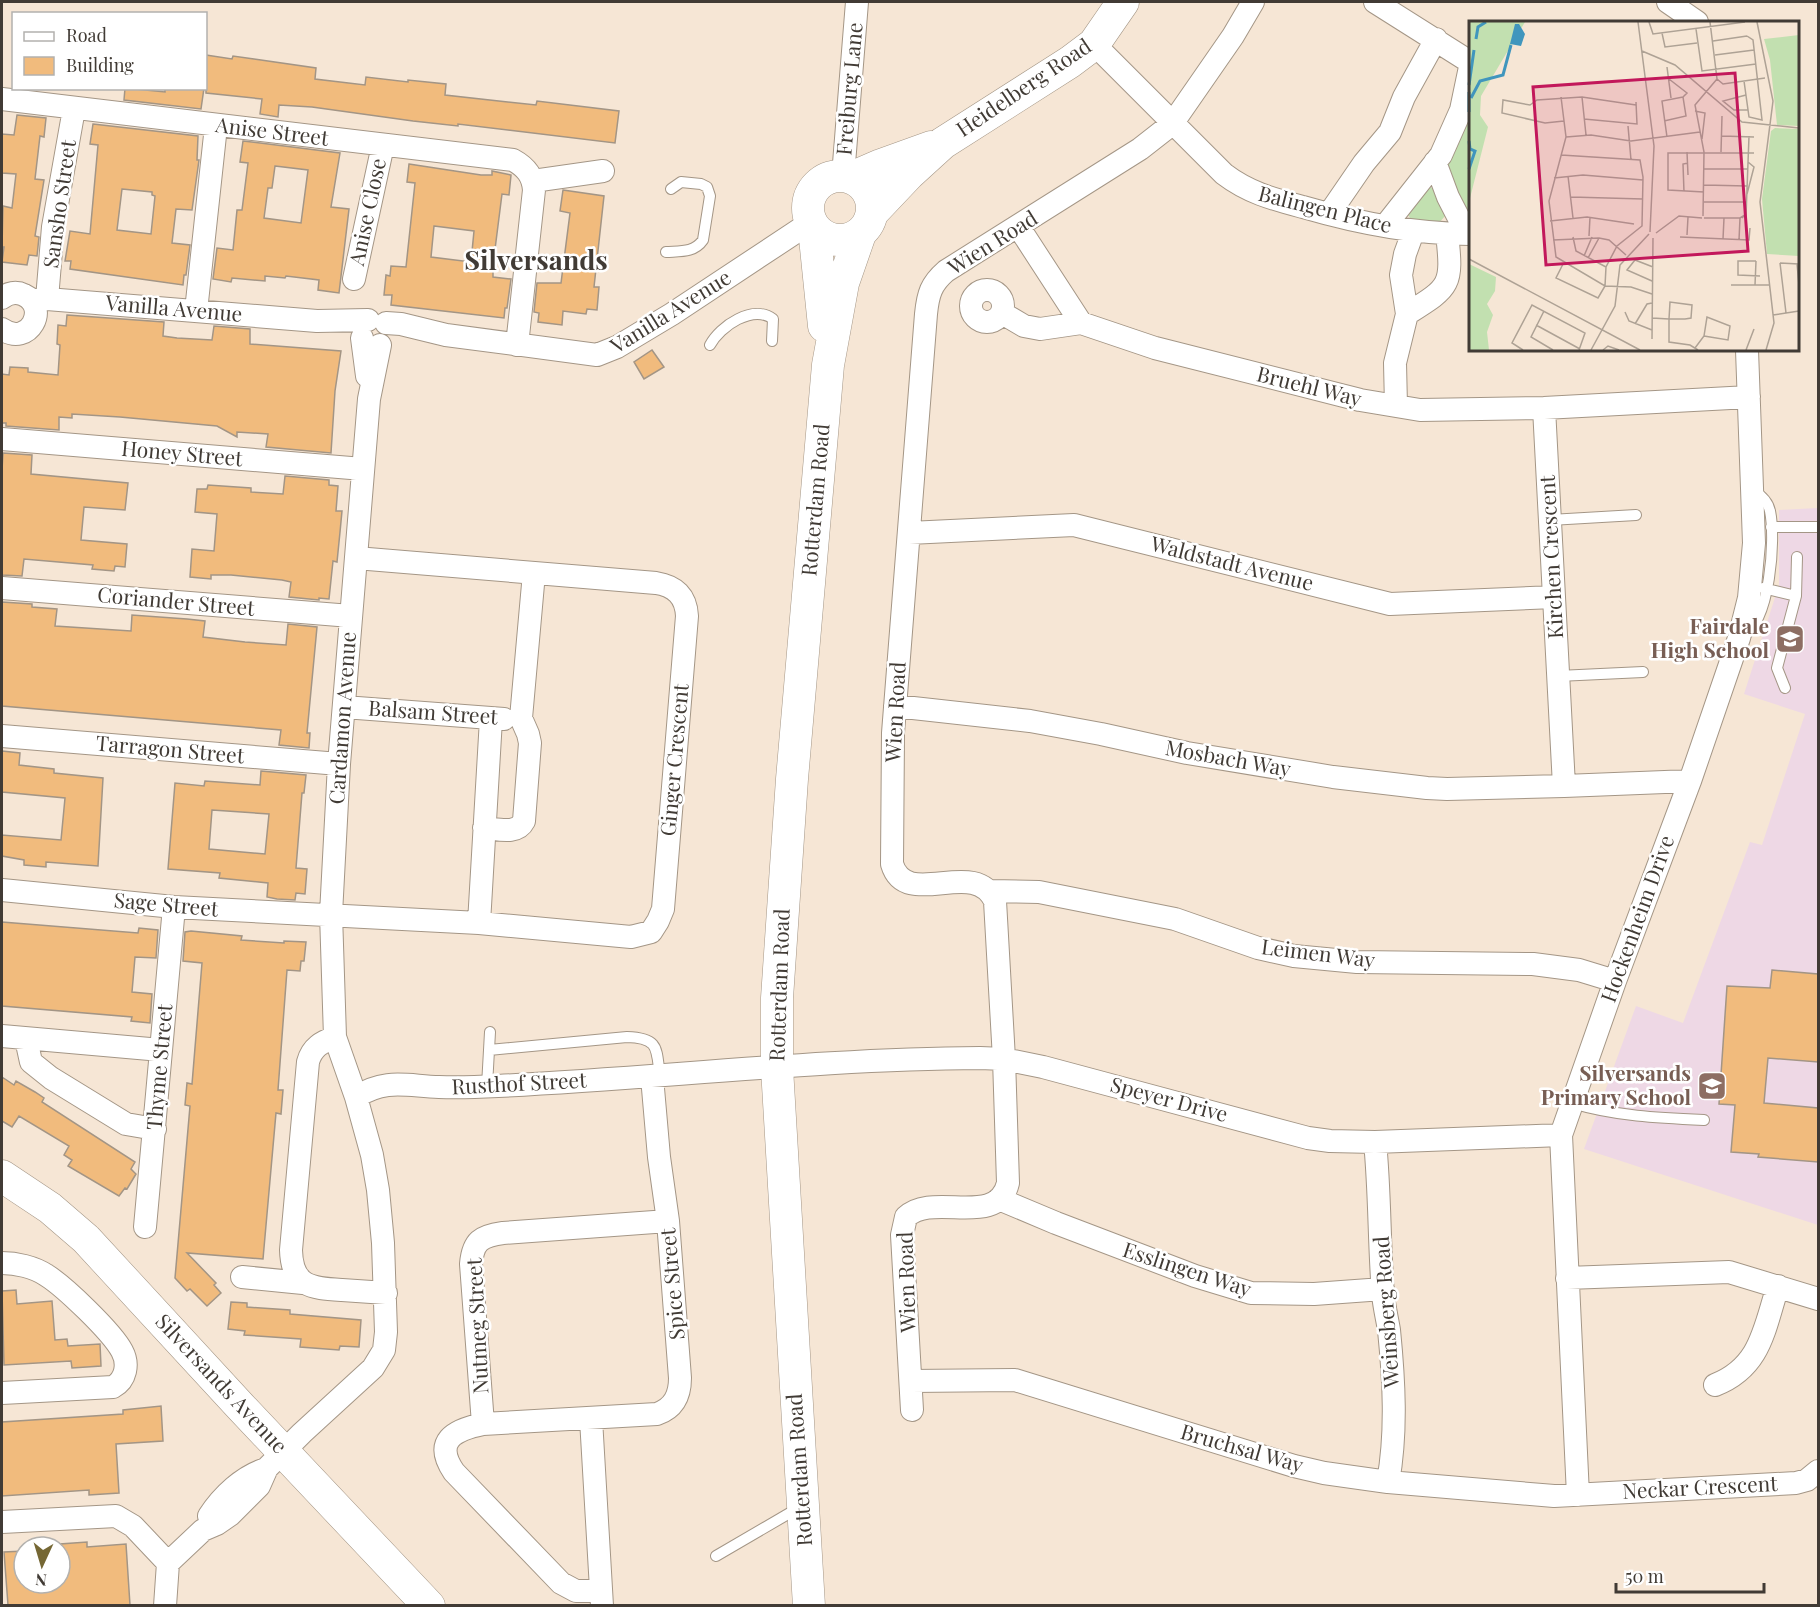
<svg xmlns="http://www.w3.org/2000/svg" width="1820" height="1607" font-family="'Playfair Display',serif">
  <rect width="100%" height="100%" fill="#f6e6d5"/>
  <!-- education -->
  <path fill="#eed8e5" d="M1818,508V1225L1584,1149L1636,1006L1683,1023L1750,842L1762,845L1805,714L1744,694L1779,585V510Z"/>
  <!-- green -->
  <path fill="#c2e0b0" d="M1470,113V218L1445,164Z
    M1429,187L1437,189L1446,215L1436,226L1414,223L1408,215L1407,207Z"/>
  <!-- building -->
  <path fill="#f1bb7d" stroke="#a39585" stroke-width="1.5" fill-rule="evenodd" d="M206,55L232,59L233,56L254,59L316,68L315,79L365,85L366,77L408,82V80L446,84L445,95L536,105L537,101L619,111L615,143L458,124V126L413,121L312,107L279,105L278,117L260,114L262,99L206,93Z
    M125,88L165,92V88H204L201,109L124,100Z
    M17,115L46,118L44,137L40,136L35,179L44,180L35,236L39,237L37,256L29,255L27,265L2,262L4,247H2L3,206L12,208L16,174L2,173V134L14,135Z
    M93,124L198,136L197,160H199L192,210L176,209L172,243L190,245L186,275H184L183,285L70,269L71,261H65L70,231L90,234L98,145L90,144ZM122,189L152,192V195L155,196L151,234L117,230Z
    M243,141L340,153L331,207L349,209L339,293L318,290L319,280L286,276L285,278L265,276V281L232,278L231,282L213,279L217,248L233,250L237,210H242L248,163L240,162ZM275,166L308,170L301,223L264,218L268,188H272Z
    M409,164L481,175H492V171L511,175L509,195L502,194L493,265V277L511,279L507,308H505L504,318L391,305L392,295H384L386,275L390,276L391,266L406,267L415,183L407,182ZM434,226L474,231L471,262L431,257Z
    M563,190L604,196L594,287H599L597,310L587,309L586,314L563,311L562,325L538,322L539,313L534,312L537,283H561L570,213L560,211Z
    M67,315L164,322L163,336L177,338L212,340L214,326L250,329V344L341,351L335,391L331,453L266,447L268,434L237,432V437L217,426L120,417L72,414V418L59,417V430L6,426V423H2V374L9,375L10,367L28,368V372L58,375L60,345L57,344L58,325L66,326Z
    M652,350L664,367L644,379L634,362Z
    M3,453L32,455L31,474L128,483L125,510L84,507L81,540L127,544L125,567L115,566L114,571L92,569L93,565L24,559L22,576L2,575V470Z
    M285,476L329,480V485L338,486L336,511H342L340,532L337,562L333,561L329,599L319,598V600L289,597L291,582L282,580L231,575H211V579L190,577L192,549L214,551L217,514L195,512L197,489H207L208,485L251,488V492L283,494Z
    M2,602L32,604V607L57,609L55,626L131,631L132,615L187,619L205,621L203,637L245,642L286,645L288,624L317,627L307,733H310L309,748L279,745L281,730L2,706Z
    M2,751L20,753L19,765L54,769V773L103,778L98,866L46,862V867L24,865V860L2,856V835L61,840L65,798L2,792Z
    M261,771L306,775L304,793H302L296,868L307,869L305,894L296,893L295,900L277,899L267,897L268,883L219,878L220,873L168,869L175,783L204,786L205,781L260,785ZM212,810L269,814L265,854L209,849Z
    M2,922L138,933L139,928L158,930L156,958L135,957L132,992L152,994L150,1023L131,1021L132,1017L2,1006Z
    M191,931L242,936L241,940L284,943V941L306,942L304,961H301L300,971L287,970L278,1090H283L281,1114L276,1113L263,1259L187,1253L216,1283L214,1285L221,1293L207,1306L190,1289L187,1291L175,1278L190,1106L185,1105L187,1083L192,1084L202,963L183,961L185,932Z
    M1772,970L1818,974V1062L1768,1058L1764,1103L1818,1108V1162L1758,1157L1759,1154L1731,1152L1735,1105L1719,1104L1727,986L1770,988Z
    M2,1077L14,1085L16,1081L35,1092L44,1098L42,1102L135,1162L131,1169L136,1174L127,1189L125,1188L119,1196L68,1166L72,1160L64,1155L69,1146L19,1116L12,1127L2,1121Z
    M16,1290L17,1304L52,1301L55,1340L67,1339L68,1346L100,1344L101,1366L72,1368L71,1361L4,1365L2,1291Z
    M231,1302L247,1303V1307L290,1310V1314L361,1320L359,1347L340,1346L339,1350L300,1347L301,1339L244,1335L245,1331L228,1329Z
    M161,1406L163,1441L116,1444L119,1493L89,1495V1490L2,1496V1422L123,1414V1410Z
    M87,1542V1547L126,1544L130,1605H8L4,1552L24,1551V1583H60V1544Z"/>
  <g fill="none" stroke-linecap="round" stroke-linejoin="round">
    <!-- lane casing -->
    <g stroke="#a49686" stroke-width="12">
      <path id="lane" d="M666,252C680,251 694,253 703,240L710,196L707,187L701,184L681,182L671,189
        M710,345C720,326 753,304 773,319L772,341
        M1550,520L1636,515
        M1771,527H1818
        M1763,588L1796,596L1777,668L1785,688
        M1796,596L1797,557
        M1743,636C1770,621 1776,540 1770,511C1768,501 1761,495 1753,490
        M1558,676L1643,672
        M489,1050L490,1032
        M487,1086L489,1050L627,1037C660,1038 656,1049 660,1076
        M1572,1103C1615,1116 1658,1118 1704,1120
        M716,1556L800,1507"/>
    </g>
    <!-- street casing -->
    <g stroke="#a49686" stroke-width="24">
      <path id="street" d="M1375,2L1470,62
        M1668,2L1697,22
        M1094,44L1224,174C1249,193 1273,199 1303,207C1358,223 1414,234 1470,234
        M2,99L513,160C526,167 533,176 534,190L517,345
        M1435,162L1448,197L1467,234
        M843,176L857,2
        M533,181L603,171
        M1329,214L1364,163L1390,132L1404,97L1436,39
        M1018,226L1081,323
        M1385,226L1441,155L1461,110L1470,67
        M354,279L383,145
        M971 306a16 16 0 1 1 32 0a16 16 0 1 1-32 0Z
        M2,298C8,293 16,291 24,295C50,307 29,348 2,329
        M47,299L53,227L74,109
        M31,300L47,299L317,321L368,320
        M196,311L216,126
        M1002,313L1024,326L1040,329L1081,323L1155,348L1360,400L1420,410L1544,408L1749,397
        M1407,314C1450,287 1453,286 1447,234
        M386,323L401,324L446,335L597,355L617,347L672,314L811,222
        M362,338L367,376
        M1396,406L1395,363L1407,314L1401,275L1405,254L1413,232
        M1544,408L1564,786
        M2,439L363,469
        M909,533L1074,525L1390,604L1554,597
        M2,588L351,616
        M895,706L1030,721L1101,734L1187,753L1333,777L1427,788L1447,789L1564,786L1690,781
        M344,707L504,719
        M2,736L339,764
        M484,828C498,829 517,835 524,821L530,743L528,734L521,718L534,573
        M2,890L174,907L479,923L631,937L651,932L658,921L663,909L687,616C686,596 675,586 656,583L356,558
        M990,891L1039,892L1175,919L1258,948L1294,956L1357,962L1533,964L1579,970L1615,981
        M479,923L491,719
        M2,1036L161,1050
        M335,1037C322,1042 312,1047 308,1062L291,1250C292,1287 311,1288 342,1290C357,1291 371,1292 386,1293
        M26,1039L31,1062L51,1078L126,1124L155,1129
        M356,1097C386,1078 406,1086 439,1087C459,1088 479,1087 498,1086C659,1078 819,1059 980,1058L1004,1059L1043,1067L1308,1138L1330,1141L1375,1142L1561,1135
        M1375,1142C1380,1192 1379,1243 1383,1294C1384,1306 1387,1318 1389,1330C1394,1380 1397,1432 1388,1482
        M999,1199L1056,1223L1195,1276L1251,1293L1314,1294L1383,1289
        M145,1227L174,907
        M2,1263C16,1263 34,1267 46,1275C64,1286 112,1332 122,1351C129,1364 126,1380 113,1387L2,1393
        M242,1277L303,1283
        M1567,1278L1729,1272L1818,1299
        M911,1381L1015,1380L1294,1466L1324,1473L1388,1482L1554,1496L1796,1483L1807,1480L1818,1471
        M1715,1385C1761,1367 1764,1329 1778,1286
        M912,1410L902,1235L906,1217C933,1191 997,1229 1008,1183L1004,1059L995,901C975,856 906,911 892,864L893,733L926,314C928,294 931,284 946,271L1140,149L1172,124L1233,36L1253,2
        M591,1419L602,1606
        M483,1424L471,1264C473,1241 481,1236 503,1233L668,1221
        M1578,1495L1561,1135L1615,981L1690,781L1739,638L1749,598L1754,543L1747,350
        M209,1516C222,1496 243,1476 266,1469
        M2,1522L116,1516L133,1526L168,1563
        M601,1591H576L561,1583L454,1472C433,1441 454,1430 483,1424L657,1414C674,1408 680,1395 680,1378L668,1221L659,1157L652,1077
        M165,1606L168,1563L203,1530L217,1524L230,1515L259,1486L267,1468L302,1433L373,1368L384,1350L386,1332L383,1243L378,1190L372,1155L356,1097L335,1037L331,914L339,764L369,399L380,345"/>
    </g>
    <!-- secondary casing -->
    <g stroke="#a49686" stroke-width="33">
      <path id="secondary" d="M808 208a32 32 0 1 1 64 0a32 32 0 1 1-64 0Z
        M851,178L881,165L931,147
        M873,212L909,174L943,143L1070,62L1094,44L1123,2
        M814,228L824,326
        M2,1176L50,1208L86,1239L240,1406L429,1606
        M809,1606L777,1068V998L792,779L828,365L843,283L860,234"/>
    </g>
    <!-- lane -->
    <use href="#lane" stroke="#fff" stroke-width="10"/>
    <!-- street -->
    <use href="#street" stroke="#fff" stroke-width="22"/>
    <!-- secondary -->
    <use href="#secondary" stroke="#fff" stroke-width="32"/>
  </g>
  <!-- icons -->
  <defs>
    <g id="school-square" transform="scale(1.5)"><rect x="-9" y="-9" width="18" height="18" rx="4" fill="#8d6e63" stroke="#fff"/><path d="M0-5L7-2L0 1L-7-2ZM-4 1L0 2.5L4 1V4Q0 6-4 4Z" fill="#fff"/></g>
  </defs>
  <g fill-rule="evenodd">
    <use href="#school-square" x="1790" y="639"/>
    <use href="#school-square" x="1712" y="1086"/>
  </g>
  <g text-anchor="middle" stroke-width="5" stroke-linejoin="round" paint-order="stroke">
    <!-- street labels -->
    <g font-size="21" fill="#413b35" stroke="#fff">
      <text transform="translate(1024 88) rotate(-34)" y="7">Heidelberg Road</text>
      <text transform="translate(850 89) rotate(-85)" y="7">Freiburg Lane</text>
      <text transform="translate(272 132) rotate(7)" y="7">Anise Street</text>
      <text transform="translate(60 204) rotate(-82)" y="7">Sansho Street</text>
      <text transform="translate(1325 210) rotate(14)" y="7">Balingen Place</text>
      <text transform="translate(368 212) rotate(-78)" y="7">Anise Close</text>
      <text transform="translate(993 243) rotate(-32)" y="7">Wien Road</text>
      <text transform="translate(174 309) rotate(5)" y="7">Vanilla Avenue</text>
      <text transform="translate(671 312) rotate(-32)" y="7">Vanilla Avenue</text>
      <text transform="translate(1309 387) rotate(14)" y="7">Bruehl Way</text>
      <text transform="translate(182 454) rotate(5)" y="7">Honey Street</text>
      <text transform="translate(816 500) rotate(-85)" y="7">Rotterdam Road</text>
      <text transform="translate(1552 557) rotate(-93)" y="7">Kirchen Crescent</text>
      <text transform="translate(1232 564) rotate(14)" y="7">Waldstadt Avenue</text>
      <text transform="translate(176 602) rotate(5)" y="7">Coriander Street</text>
      <text transform="translate(896 712) rotate(-87)" y="7">Wien Road</text>
      <text transform="translate(433 713) rotate(4)" y="7">Balsam Street</text>
      <text transform="translate(343 718) rotate(-86)" y="7">Cardamon Avenue</text>
      <text transform="translate(170 750) rotate(5)" y="7">Tarragon Street</text>
      <text transform="translate(1228 759) rotate(10)" y="7">Mosbach Way</text>
      <text transform="translate(675 760) rotate(-85)" y="7">Ginger Crescent</text>
      <text transform="translate(166 905) rotate(5)" y="7">Sage Street</text>
      <text transform="translate(1638 919) rotate(-70)" y="7">Hockenheim Drive</text>
      <text transform="translate(1318 954) rotate(7)" y="7">Leimen Way</text>
      <text transform="translate(780 985) rotate(-88)" y="7">Rotterdam Road</text>
      <text transform="translate(160 1067) rotate(-85)" y="7">Thyme Street</text>
      <text transform="translate(519 1084) rotate(-3)" y="7">Rusthof Street</text>
      <text transform="translate(1169 1100) rotate(15)" y="7">Speyer Drive</text>
      <text transform="translate(1187 1270) rotate(18)" y="7">Esslingen Way</text>
      <text transform="translate(907 1282) rotate(-92)" y="7">Wien Road</text>
      <text transform="translate(673 1284) rotate(-95)" y="7">Spice Street</text>
      <text transform="translate(1387 1312) rotate(-94)" y="7">Weinsberg Road</text>
      <text transform="translate(478 1326) rotate(-93)" y="7">Nutmeg Street</text>
      <text transform="translate(221 1384) rotate(47)" y="7">Silversands Avenue</text>
      <text transform="translate(1242 1449) rotate(16)" y="7">Bruchsal Way</text>
      <text transform="translate(800 1470) rotate(-94)" y="7">Rotterdam Road</text>
      <text transform="translate(1700 1488) rotate(-3)" y="7">Neckar Crescent</text>
    </g>
    <!-- education labels -->
    <g font-size="21" font-weight="bold" fill="#785e54" stroke="#fff" text-anchor="end">
      <text x="1769" y="634">Fairdale<tspan x="1769" dy="24">High School</tspan></text>
      <text x="1691" y="1081">Silversands<tspan x="1691" dy="24">Primary School</tspan></text>
    </g>
    <!-- district labels -->
    <g font-size="27" font-weight="bold" fill="#413b35" stroke="#fff">
      <text x="536" y="270">Silversands</text>
    </g>
  </g>
  <!-- overview -->
  <g transform="translate(1469 21)">
    <rect width="330" height="330" fill="#f6e6d5"/>
    <path d="M0,1H56L12,75L11,94L19,106L0,181ZM330,14V105L308,104L301,39L295,18ZM306,107L330,108V235L298,233L293,178L302,110ZM0,243L27,256L26,270L18,283L24,294L18,311L20,329H0Z" fill="#c2e0b0"/>
    <path d="M46,3H50L56,13L52,25L41,23Z" fill="#4096bd"/>
    <path fill="none" stroke="#4096bd" stroke-width="3" d="M7,18L9,6L17,1M0,64L5,29M0,71V91M2,77L11,60L34,54L42,24M0,120L1,128L6,130L0,148"/>
    <path fill="none" stroke="#aea295" stroke-width="1.5" d="M169,1L185,125L181,211M180,1L184,13L276,1M288,1L304,80L291,181L305,302L297,329M227,8L233,50L287,43M193,12L196,26L228,22M244,20L278,15M173,30L206,44L273,101L330,107M246,34L285,29M198,46L202,77M248,58L254,63L296,57M275,60L280,96L293,99L284,19L278,15M277,74L254,80L265,89H279M92,76L97,116L80,180L87,236L136,265L162,266L183,273M113,76L117,114M226,90L236,92L233,118M115,98L168,103L167,81M95,100L76,102L33,92L34,79L61,84L68,79L113,76L167,84M195,100L217,95L214,76L218,72L200,58M159,105L162,139M253,115L285,116M97,116L122,114L162,120L231,111M198,116L193,80L214,76M218,131L219,154M252,131L253,95M92,134L171,139L174,156L173,205L148,225L137,246L136,265L129,277L87,257L94,243M235,148H279M99,155L104,197M85,157L114,154L174,159M235,164L278,165M215,171L214,143L219,142M235,171L199,169V132H285M278,173L285,146L279,141M102,176L174,178M235,181H278M234,195L235,131L226,84L248,58L241,1M277,195L280,115M235,197H271L276,194L273,197M81,200L118,196L165,203M187,212L210,195L233,197M218,214L219,196M120,215L121,196M104,216L107,230L137,246M211,216L280,219L281,207M254,218L255,197M84,219L130,217L140,219L157,234M270,219L271,197M115,235L123,216M119,237L130,217M0,238L171,329M287,240H269V254L291,255M311,242L317,292M311,242L330,243M328,243L330,264M183,260L158,249L166,239L184,246M262,264H300M286,264L287,240M75,290L62,316L84,329M156,291L160,300L183,309M304,294L330,290M183,297L200,298H216L222,297L223,284L201,281L200,298V321L221,324L229,329M166,303L178,283L183,282M67,304L111,328M183,318L184,217M226,327L235,315L238,296L261,305L259,319L235,315M54,329L43,322L63,284L116,312L110,329M122,329L146,285L151,244L180,213M134,329L139,325L150,329M277,329L285,308"/>
    <path fill="#c2185b" fill-opacity="0.15" stroke="#c2185b" stroke-width="3" d="M266,52L279,230L77,244L64,66Z"/>
    <rect width="330" height="330" fill="none" stroke="#413b35" stroke-width="3"/>
  </g>
  <!-- border -->
  <rect width="1820" height="1607" fill="none" stroke="#413b35" stroke-width="6"/>
  <!-- legend -->
  <rect x="12" y="12" width="195" height="78" fill="#ffffff" stroke="#b3b1ae" stroke-width="1.5"/>
  <rect x="24" y="32" width="30" height="9" fill="#ffffff" stroke="#b3b1ae" stroke-width="1.5"/>
  <text x="66" y="42" font-size="18" fill="#413b35">Road</text>
  <rect x="24" y="57" width="30" height="18" fill="#f1bb7d" stroke="#b3b1ae" stroke-width="1.5"/>
  <text x="66" y="72" font-size="18" fill="#413b35">Building</text>
  <!-- north arrow -->
  <g transform="translate(42 1565) rotate(184)"><circle r="28" fill="#ffffff" stroke="#b3b1ae" stroke-width="1.5"/>
  <path d="M0-4.5L10 22L0 15L-10 22Z" fill="#756734"/>
  <text y="-9" font-size="16" font-weight="bold" text-anchor="middle" fill="#413b35">N</text>
  </g>
  <!-- scale -->
  <path d="M1616 1583v9h148v-9" fill="none" stroke="#413b35" stroke-width="3"/>
  <text x="1625" y="1583" font-size="18" fill="#413b35" stroke="#ffffff" stroke-width="4.5" paint-order="stroke">50 m</text>
</svg>
